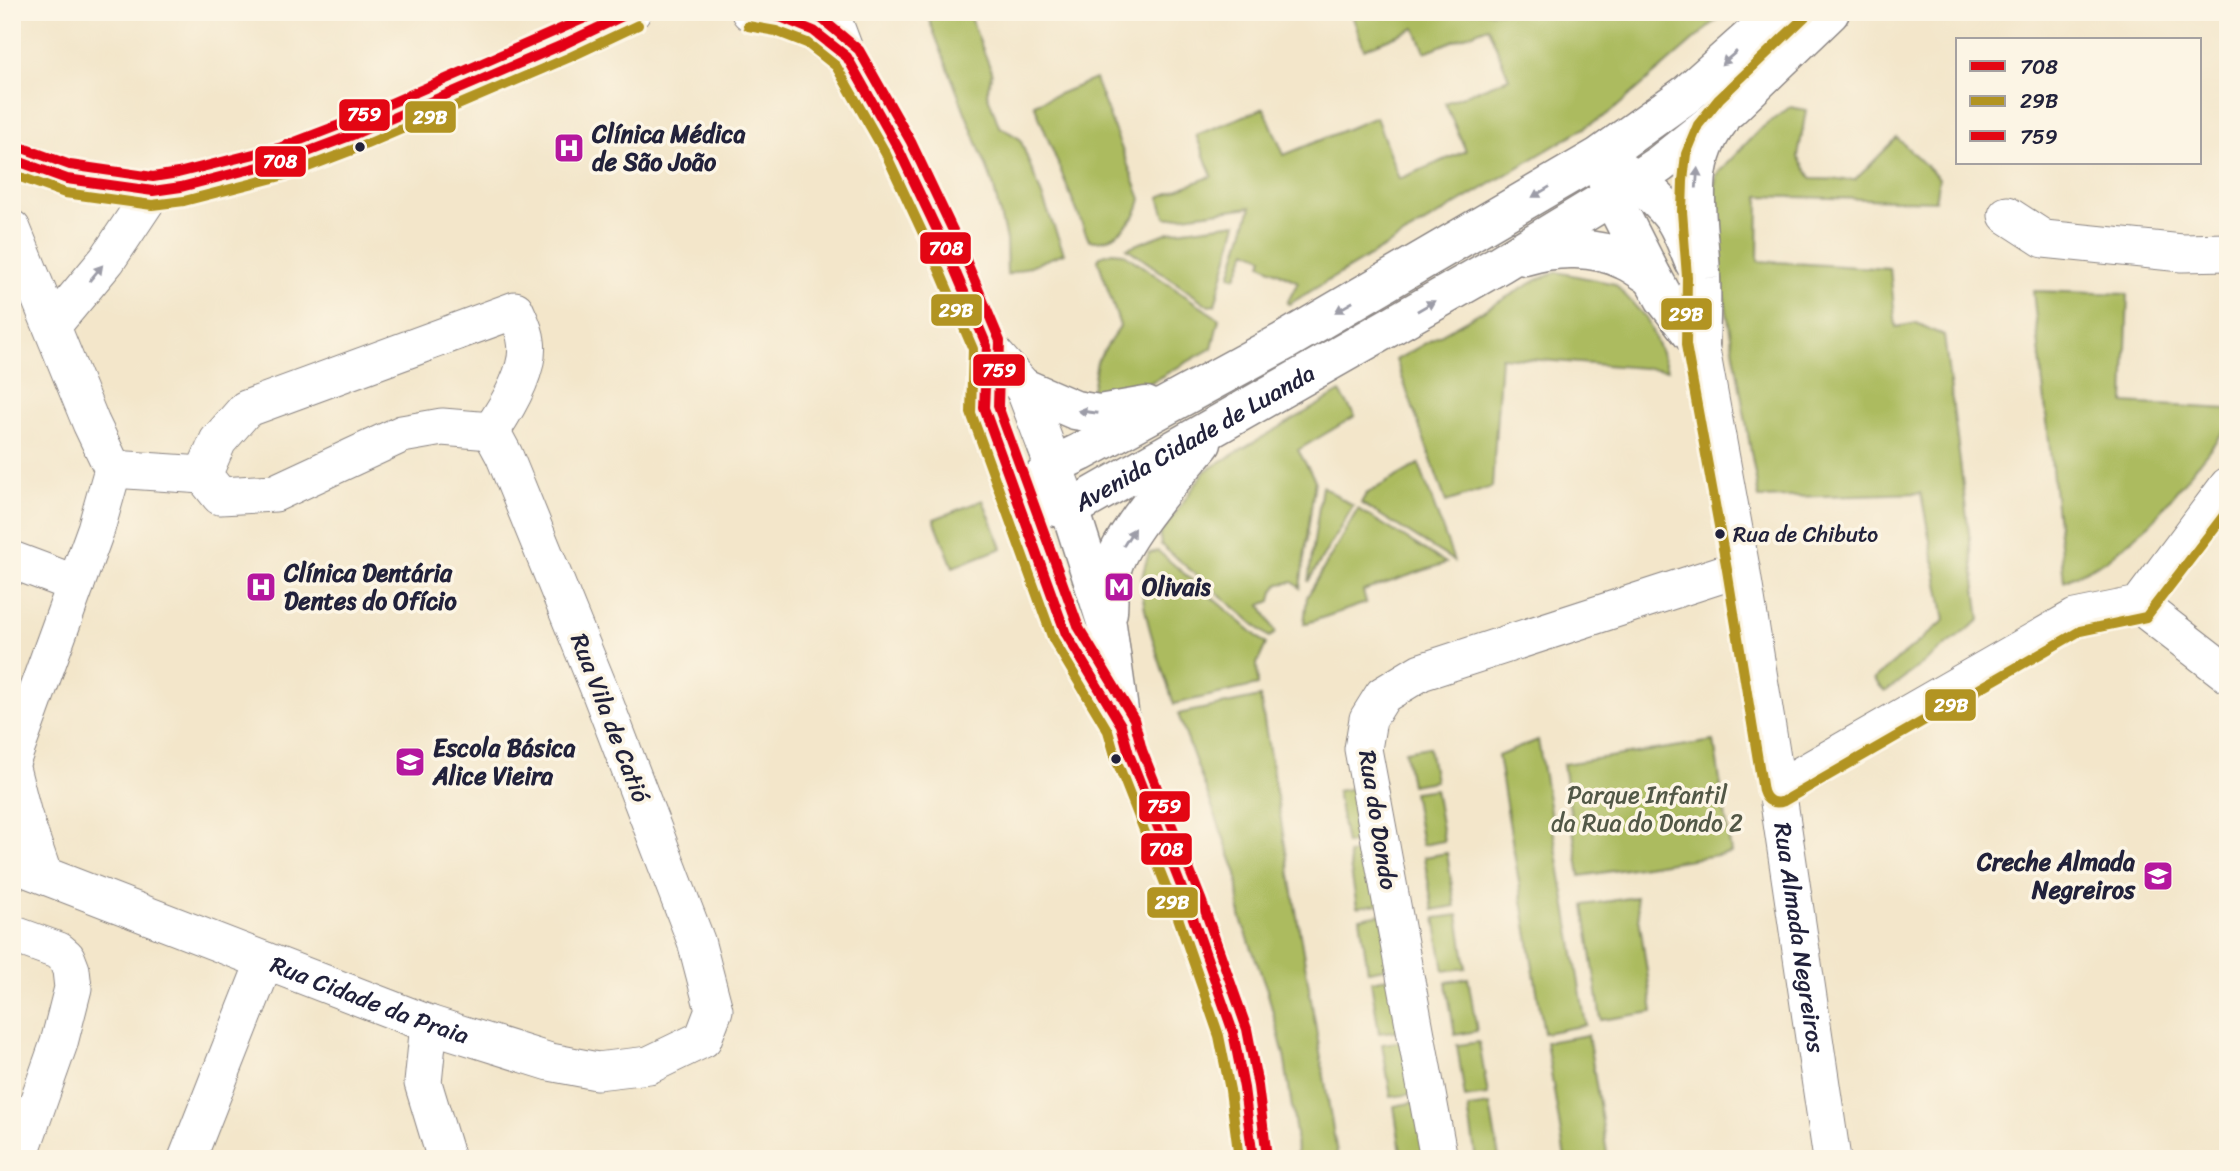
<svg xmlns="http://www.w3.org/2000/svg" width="2240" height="1171" font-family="Sriracha,sans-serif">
  <rect width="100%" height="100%" fill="#fcf5e5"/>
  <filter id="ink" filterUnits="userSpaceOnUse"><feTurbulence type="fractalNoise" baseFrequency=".0143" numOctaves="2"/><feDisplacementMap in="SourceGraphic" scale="14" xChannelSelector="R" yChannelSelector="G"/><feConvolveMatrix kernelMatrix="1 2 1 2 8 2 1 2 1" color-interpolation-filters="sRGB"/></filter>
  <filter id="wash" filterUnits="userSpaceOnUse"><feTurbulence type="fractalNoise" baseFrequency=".00686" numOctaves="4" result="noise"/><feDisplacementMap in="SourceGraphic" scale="28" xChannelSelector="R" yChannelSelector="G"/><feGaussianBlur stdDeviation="1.57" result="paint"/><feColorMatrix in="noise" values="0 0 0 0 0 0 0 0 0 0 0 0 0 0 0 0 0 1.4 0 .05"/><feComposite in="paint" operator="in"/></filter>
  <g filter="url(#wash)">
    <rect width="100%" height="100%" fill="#f3e6ca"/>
    <!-- green -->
    <path fill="#acbb5e" stroke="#676e4c" stroke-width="2" d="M926,12H968L992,72L987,93L999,126L1020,139L1064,253L1007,275L1006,240L993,184Z
      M1351,12H1726L1611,112L1289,304L1287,303L1298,282L1261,264L1263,257L1247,250L1236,277L1230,276L1251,207L1169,218L1165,217L1159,197L1212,176L1196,135L1264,108L1284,155L1376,117L1399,179L1466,151L1445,103L1509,78L1488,27L1425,52L1415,28L1364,49Z
      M1095,79L1141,199C1137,220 1112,246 1089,240L1087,236L1034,104Z
      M1790,107L1806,110L1798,157L1812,179L1855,180L1897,138L1939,178L1935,201L1759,196L1758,261L1890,269L1896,327L1917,323L1944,336L1980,620L1885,692L1874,679L1945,620L1921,493L1759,498L1711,220L1716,175L1759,130Z
      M1237,223L1215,305L1209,306L1127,248L1169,232Z
      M1112,252L1123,253L1219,319L1212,348L1135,391L1122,395H1091L1097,361L1120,326L1098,260L1100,256Z
      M1557,272L1615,284L1647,319L1668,370L1501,357L1492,487L1446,502L1396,360L1539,279Z
      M2033,291L2128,294L2124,403L2228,409V426L2151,523L2107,560L2064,581Z
      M1340,392L1355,416L1298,450L1315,480L1300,588L1293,582L1279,584L1273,592L1271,601L1261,605L1276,633L1269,637L1161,545L1160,535L1205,471Z
      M1419,464L1454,561L1361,503L1366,494Z
      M1322,486L1353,506L1308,582Z
      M983,500L1002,548L953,567L934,519Z
      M1358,509L1446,563L1363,591L1366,603L1304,624L1307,597Z
      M1158,551L1266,644L1257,664L1258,685L1174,704C1164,673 1140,611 1142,580C1143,570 1146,562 1149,553Z
      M1260,697L1338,1159H1297L1296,1134L1284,1055L1267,990L1240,916L1237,874L1178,714Z
      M1538,740L1586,1025L1544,1033L1498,756Z
      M1714,741L1731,853L1580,876L1563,764Z
      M1429,747L1435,781L1411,785L1405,751Z
      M1359,787L1368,840L1346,844L1337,791Z
      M1435,789L1444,841L1422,845L1413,792Z
      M1371,851L1380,904L1357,907L1348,854Z
      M1447,853L1455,906L1433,910L1424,857Z
      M1636,897L1653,1012L1601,1020L1584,905Z
      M1382,914L1391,967L1368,971L1360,918Z
      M1458,915L1466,968L1444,971L1435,918Z
      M1393,977L1401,1030L1379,1033L1371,981Z
      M1468,978L1477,1031L1455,1035L1446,982Z
      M1588,1035L1608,1159H1565L1546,1042Z
      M1404,1041L1413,1094L1391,1097L1382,1044Z
      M1479,1042L1488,1095L1465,1098L1457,1045Z
      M1415,1102L1424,1155L1402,1159L1394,1106Z
      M1490,1105L1499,1158L1476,1159L1468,1108Z"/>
  </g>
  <g filter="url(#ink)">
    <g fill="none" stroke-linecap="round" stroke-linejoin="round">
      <!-- minor casing -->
      <g stroke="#8a8482" stroke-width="39">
        <g id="minor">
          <path d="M750,12L780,17L814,31L847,57"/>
          <path d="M830,12L847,57L898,148L945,247L987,346L1024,388L1070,509"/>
          <path d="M12,159L67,179L153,191L181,187L286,160L355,134L562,45L632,12"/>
          <path d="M2007,215L2044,239L2182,253L2228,252"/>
          <path d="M12,229L91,423L113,469L96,529L12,760"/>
          <path d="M515,310C519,319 525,330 526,341C531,369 506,409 491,431L442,427L402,434L275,493L220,496L203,475L218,441L246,409Z"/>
          <path d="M52,326L107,260L153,191"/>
          <path id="s1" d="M1700,344L1741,568L1777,789L1832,1159"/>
          <path d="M987,346L984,408L1020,502"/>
          <path d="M113,469L203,475"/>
          <path d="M12,560L76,584"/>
          <path d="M2139,605L2228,674"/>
          <path d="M12,772L23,815L43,874"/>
          <path d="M1777,789L2075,618L2139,605L2228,486"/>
          <path id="s2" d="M12,863L429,1024L550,1062L597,1071L649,1065L703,1039L714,1010L696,941L598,686L504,455L491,431"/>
          <path d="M12,934L59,951L66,957L71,970L73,988L59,1043L18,1159"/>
          <path d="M429,1024L423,1083L446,1159"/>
          <path d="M187,1159L265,961"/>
          <path d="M1439,1159L1363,749L1368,719L1383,695L1421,672L1741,568"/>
        </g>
      </g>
      <!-- secondary casing -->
      <g stroke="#8a8482" stroke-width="41">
        <g id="secondary">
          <path d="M1616,168C1637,181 1660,199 1675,220C1683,233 1688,248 1694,262"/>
          <path d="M1604,173L1620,213L1653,278L1664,298L1700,344"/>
          <path d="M1525,256C1556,246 1595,246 1624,260C1634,264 1644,272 1653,278"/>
          <path d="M1700,344C1701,322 1702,300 1701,278C1700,223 1682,168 1719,121"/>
          <path d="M1024,388L1075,410L1099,414L1146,406"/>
          <path id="s3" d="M1020,502L1070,509L1500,264L1612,196L1660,164L1729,109L1830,12"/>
          <path d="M1020,502L1054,465L1081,452L1283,342L1599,157L1687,94L1779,12"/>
          <path d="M1020,502L1066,634L1112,711"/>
          <path d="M1070,509L1107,625L1121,725L1129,754L1188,904L1233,1032L1244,1088L1253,1159"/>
          <path d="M1108,612C1109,595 1108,574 1116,558C1133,521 1175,475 1202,443"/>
        </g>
      </g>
      <!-- minor -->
      <use href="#minor" stroke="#fff" stroke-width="37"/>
      <!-- secondary -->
      <use href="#secondary" stroke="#fff" stroke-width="38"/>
      <!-- bus-1 casing -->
      <g stroke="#fcf5e5" stroke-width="16">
        <path id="bus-1" d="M751,12L780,17L814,31L847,57L898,148L945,247L987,346L984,408L1066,634L1121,725L1129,754L1188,904L1233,1032L1244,1088L1253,1159
          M12,159L67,179L153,191L181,187L286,160L355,134L562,45L631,12"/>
      </g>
      <!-- bus-2 casing -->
      <g stroke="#fcf5e5" stroke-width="16">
        <path id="bus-2" d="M1810,12L1719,99L1698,125L1686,154L1683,181L1682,211L1687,277L1686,345L1727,570L1763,791C1766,801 1774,805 1784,801L2080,631L2146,617L2228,510
          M748,26L776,31L807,43L836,66L886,154L932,253L973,349L971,413L1053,639L1108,731L1116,759L1175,909L1219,1036L1230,1090L1239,1159
          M12,174L65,193L152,205L184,201L289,174L360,147L568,58L638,25"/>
      </g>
      <!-- bus-3 casing -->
      <g stroke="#fcf5e5" stroke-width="16">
        <path id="bus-3" d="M805,12L822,19L859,50L911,142L958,241L1000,341L998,406L1079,628L1134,719L1142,750L1201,899L1247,1029L1258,1086L1267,1157
          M17,146L70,165L153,177L178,173L282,147L350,121L599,12"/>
      </g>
      <!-- bus-1 -->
      <use href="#bus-1" stroke="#e30613" stroke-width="10"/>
      <!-- bus-2 -->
      <use href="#bus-2" stroke="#b29422" stroke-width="10"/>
      <!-- bus-3 -->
      <use href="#bus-3" stroke="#e30613" stroke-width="10"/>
    </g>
    <!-- one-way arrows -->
    <defs><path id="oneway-solid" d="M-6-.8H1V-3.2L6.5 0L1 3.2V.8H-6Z" transform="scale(1.75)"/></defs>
    <g fill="#9c9ca7">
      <use href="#oneway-solid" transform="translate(1729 58) rotate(139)"/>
      <use href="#oneway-solid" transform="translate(1697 178) rotate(-86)"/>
      <use href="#oneway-solid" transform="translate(1541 192) rotate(149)"/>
      <use href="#oneway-solid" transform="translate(96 273) rotate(-50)"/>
      <use href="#oneway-solid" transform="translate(1426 306) rotate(-30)"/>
      <use href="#oneway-solid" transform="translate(1344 307) rotate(150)"/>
      <use href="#oneway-solid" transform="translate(1088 412) rotate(-172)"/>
      <use href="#oneway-solid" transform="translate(1129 537) rotate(-58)"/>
    </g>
  </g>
  <!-- icons -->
  <defs>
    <g id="hospital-square" transform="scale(1.575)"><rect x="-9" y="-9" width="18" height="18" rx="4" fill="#b5179e" stroke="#fcf5e5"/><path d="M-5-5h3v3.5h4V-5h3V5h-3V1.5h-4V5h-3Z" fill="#fff"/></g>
    <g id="metro-square" transform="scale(1.575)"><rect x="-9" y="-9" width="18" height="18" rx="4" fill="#b5179e" stroke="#fcf5e5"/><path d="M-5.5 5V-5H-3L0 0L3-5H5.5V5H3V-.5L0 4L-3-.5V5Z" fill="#fff"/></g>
    <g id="school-square" transform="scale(1.575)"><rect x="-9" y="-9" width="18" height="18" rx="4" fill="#b5179e" stroke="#fcf5e5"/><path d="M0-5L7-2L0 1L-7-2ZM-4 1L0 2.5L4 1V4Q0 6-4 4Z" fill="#fff"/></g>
  </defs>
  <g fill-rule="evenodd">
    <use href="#hospital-square" x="569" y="148"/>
    <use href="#hospital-square" x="261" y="587"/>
    <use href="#metro-square" x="1119" y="587"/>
    <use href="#school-square" x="410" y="762"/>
    <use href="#school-square" x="2158" y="876"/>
  </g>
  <!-- markers -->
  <g fill="#22223b" stroke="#fcf5e5" stroke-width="2.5">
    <circle cx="360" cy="147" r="6"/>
    <circle cx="1720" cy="534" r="6"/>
    <circle cx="1116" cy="759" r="6"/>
  </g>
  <g text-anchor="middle" stroke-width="7" stroke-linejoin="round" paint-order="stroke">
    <!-- bus labels -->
    <g font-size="22" fill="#22223b" stroke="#fcf5e5" text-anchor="start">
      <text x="1733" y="542">Rua de Chibuto</text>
    </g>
    <!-- poi labels -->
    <g font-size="24" font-weight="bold" fill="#22223b" stroke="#fcf5e5" text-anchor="start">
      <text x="592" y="142">Clínica Médica<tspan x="592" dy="28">de São João</tspan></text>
      <text x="284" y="581">Clínica Dentária<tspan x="284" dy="28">Dentes do Ofício</tspan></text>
      <text x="1142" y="595">Olivais</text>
      <text x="433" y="756">Escola Básica<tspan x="433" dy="28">Alice Vieira</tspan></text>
      <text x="2135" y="870" text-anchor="end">Creche Almada<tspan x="2135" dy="28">Negreiros</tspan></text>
    </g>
    <!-- street labels -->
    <g font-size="24" fill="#22223b" stroke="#fcf5e5">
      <text dy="8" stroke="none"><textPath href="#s3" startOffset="194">Avenida Cidade de Luanda</textPath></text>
      <text transform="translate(610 718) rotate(69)" y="8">Rua Vila de Catió</text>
      <text transform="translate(1378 820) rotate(81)" y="8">Rua do Dondo</text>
      <text dy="8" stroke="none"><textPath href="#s1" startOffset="602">Rua Almada Negreiros</textPath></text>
      <text dy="8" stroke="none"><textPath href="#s2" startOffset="383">Rua Cidade da Praia</textPath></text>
    </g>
    <!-- park labels -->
    <g font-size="24" fill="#525847" stroke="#fcf5e5">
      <text x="1647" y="803">Parque Infantil<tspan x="1647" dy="28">da Rua do Dondo 2</tspan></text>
    </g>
  </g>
  <g stroke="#fcf5e5" stroke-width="2.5">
    <rect x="338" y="98" width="53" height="34" rx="7" fill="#e30613"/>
    <rect x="404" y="100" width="53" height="34" rx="7" fill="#b29422"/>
    <rect x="254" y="145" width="53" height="33" rx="7" fill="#e30613"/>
    <rect x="919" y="231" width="53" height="34" rx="7" fill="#e30613"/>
    <rect x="930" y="293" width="53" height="34" rx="7" fill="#b29422"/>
    <rect x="1660" y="297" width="53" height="34" rx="7" fill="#b29422"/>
    <rect x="972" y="353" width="54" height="34" rx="7" fill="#e30613"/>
    <rect x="1924" y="688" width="53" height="34" rx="7" fill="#b29422"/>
    <rect x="1138" y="790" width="53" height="33" rx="7" fill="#e30613"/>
    <rect x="1140" y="832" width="53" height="34" rx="7" fill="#e30613"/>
    <rect x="1146" y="886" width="53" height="33" rx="7" fill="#b29422"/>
  </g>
  <g font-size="19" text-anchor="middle" font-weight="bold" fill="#fff">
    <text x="364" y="121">759</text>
    <text x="430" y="124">29B</text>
    <text x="280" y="168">708</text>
    <text x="946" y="255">708</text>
    <text x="956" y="317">29B</text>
    <text x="1686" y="321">29B</text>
    <text x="999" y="377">759</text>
    <text x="1951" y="712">29B</text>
    <text x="1164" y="813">759</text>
    <text x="1166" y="856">708</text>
    <text x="1172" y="909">29B</text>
  </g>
  <!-- margin -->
  <rect width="2240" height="1171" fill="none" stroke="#fcf5e5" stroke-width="42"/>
  <!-- legend -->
  <rect x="1956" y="38" width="245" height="126" fill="#fcf5e5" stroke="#a5a1a1" stroke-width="2"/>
  <rect x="1970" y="61" width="35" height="10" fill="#e30613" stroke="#a5a1a1" stroke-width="2"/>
  <text x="2020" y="74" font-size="21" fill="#22223b">708</text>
  <rect x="1970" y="96" width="35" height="10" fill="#b29422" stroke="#a5a1a1" stroke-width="2"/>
  <text x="2020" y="108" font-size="21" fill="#22223b">29B</text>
  <rect x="1970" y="131" width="35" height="10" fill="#e30613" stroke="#a5a1a1" stroke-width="2"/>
  <text x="2020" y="144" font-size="21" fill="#22223b">759</text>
</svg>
